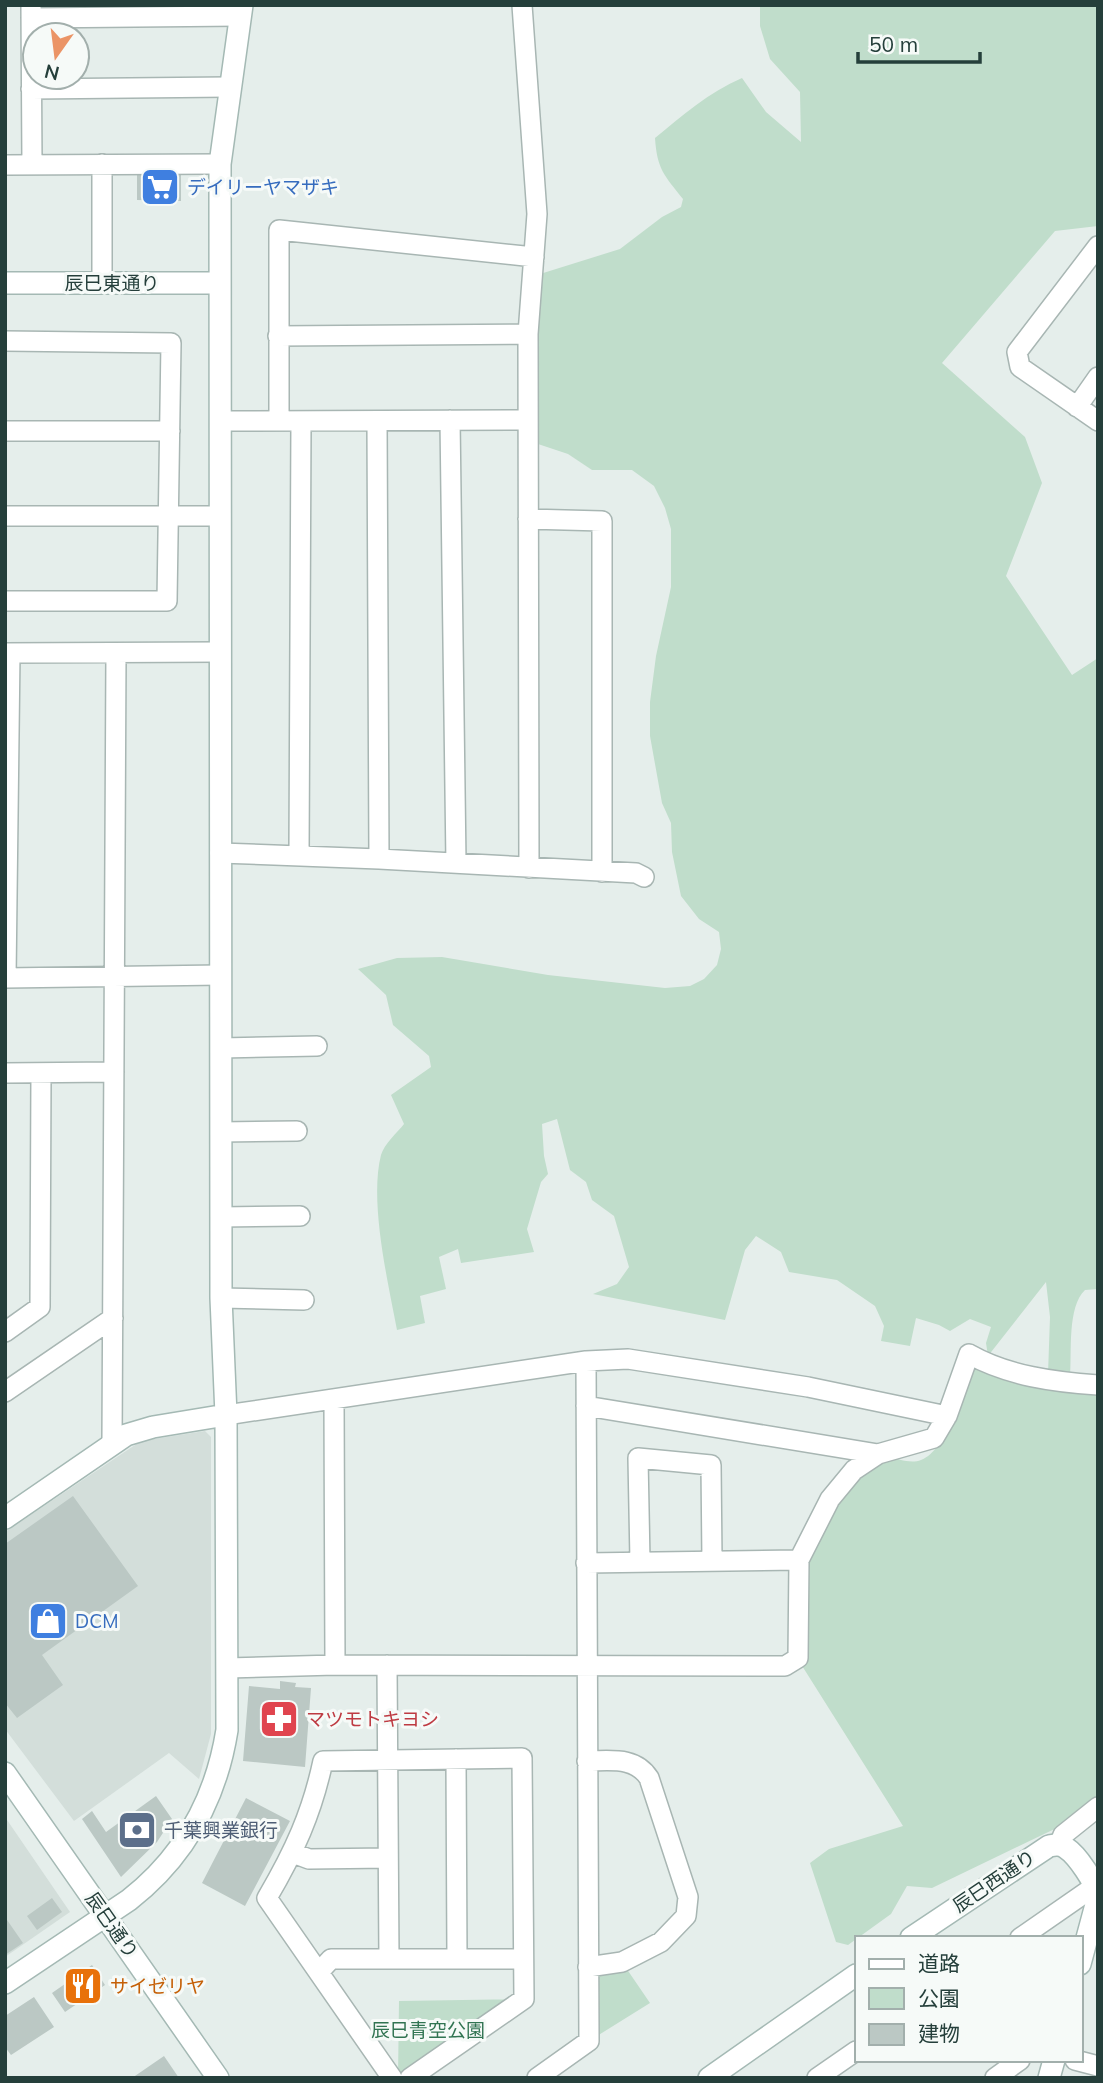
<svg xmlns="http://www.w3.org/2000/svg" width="1103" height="2083" font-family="Mulish,'Noto Sans JP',sans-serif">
  <rect width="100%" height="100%" fill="#e5eeeb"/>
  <!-- built -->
  <path fill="#d3deda" d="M205,1431L211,1437V1734L199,1779L169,1753L74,1821L5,1729V1532L141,1441Z
    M5,1817L70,1912L5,1957Z"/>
  <!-- green -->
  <path fill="#c0ddcb" d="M760,5H1098V226L1055,231L942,363L1025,437L1042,483L1006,576L1072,675L1098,658V1289L1085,1290C1067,1307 1072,1352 1070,1377L1048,1374L1050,1317L1046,1282L988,1356L986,1343L991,1327L970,1319L950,1331L939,1325L916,1318L910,1346L881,1341L884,1326L875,1306L837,1280L789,1272L781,1252L756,1236L745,1250L725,1320L593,1294L617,1284L629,1267L614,1216L592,1200L586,1182L570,1170L557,1119L542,1124L544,1156L548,1174L541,1182L527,1229L534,1252L461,1263L458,1249L439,1257L446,1289L420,1296L425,1323L397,1330C388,1282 369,1202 381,1155C384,1144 397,1133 404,1124L391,1095L431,1067L429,1056L393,1025L386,995L358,969L397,958L442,957L548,975L665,988L690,986L704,979L717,965L721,949L719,932L699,919L681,896L672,852L671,823L662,803L650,736V702L656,656L671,587V529L665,508L654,486L632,470H592L568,454L532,442L540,274L620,249L662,217L681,207L683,199C664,175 657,169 655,138C682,116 709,92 742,78L766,112L801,142L800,92L770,59L760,26Z
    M973,1363L1098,1391V1800L1065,1824L932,1888L907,1886L891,1914L848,1945L836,1942L810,1863L829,1849L903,1826L799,1661L805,1562L849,1480L889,1457C898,1459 911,1464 921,1460C948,1450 963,1388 973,1363Z
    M622,1962L650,2003L589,2041L588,1967Z
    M524,1999L398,2078L399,2001Z"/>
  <!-- building -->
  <path fill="#bbc8c4" d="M137,175H181V201L137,200Z
    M73,1496L138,1586L42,1655L63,1685L17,1718L5,1703V1544Z
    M280,1681L296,1683L295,1687L311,1688L305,1767L243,1761L249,1686L280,1689Z
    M156,1796L172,1819L157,1842L121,1877L82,1819L92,1811L106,1832Z
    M246,1798L290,1821L245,1906L202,1883Z
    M52,1898L62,1912L37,1930L27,1916Z
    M5,1917L23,1943L5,1955Z
    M92,1965L105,1985L65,2012L52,1993Z
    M34,1997L54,2027L11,2055L5,2047V2016Z
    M164,2056L179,2078H132Z"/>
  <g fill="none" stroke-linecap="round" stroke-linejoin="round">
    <!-- street casing -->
    <g stroke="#a8b6b3" stroke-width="22">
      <path id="street" d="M522,5L537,214L528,334L529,868
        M31,6L32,165
        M31,18L240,16
        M31,89L229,87
        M5,165L220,164
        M1098,246L1017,352L1020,367L1098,421
        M102,283V164
        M278,336L528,334
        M5,341L171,343L167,601H5
        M1077,407L1098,377
        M450,420L456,863
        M220,421L527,420
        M279,421V230L534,257
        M377,421L379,859
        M5,431H170
        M5,516H220
        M528,519L602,521V872
        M5,653L220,652
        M220,853L379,859L636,873L644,877
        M299,856L301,421
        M5,978L221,975
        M6,978L10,653
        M221,1048L317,1046
        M5,1073L114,1072
        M221,1132L297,1131
        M221,1217L300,1216
        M221,1298L304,1300
        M5,1332L40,1307L41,1073
        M5,1392L113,1318
        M334,1399L335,1665
        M586,1406L878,1454
        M226,1415L586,1361L628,1359L808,1387L947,1416
        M112,1444L116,653
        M640,1561L638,1458L711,1465L712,1560
        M586,1563L799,1560
        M387,1665L389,1958
        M227,1668L335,1665L785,1666L798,1658L799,1560L830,1499L854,1470L878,1454L934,1438L947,1416L969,1354C1008,1376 1054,1382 1098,1385
        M456,1759L457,1959
        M587,1761C610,1761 635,1756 649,1778L688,1897L686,1916L661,1942L622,1962L588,1967
        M1059,1845L1063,1835L1098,1807
        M293,1853L309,1859L388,1858
        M1020,1938L1095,1886
        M319,1972L331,1959H523
        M1075,2060L1098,2066
        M392,2078L267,1898C294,1852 312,1813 323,1761L522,1758L524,1999L410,2078
        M537,2078L589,2041L586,1361
        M817,2078L856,2051
        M995,2078L1020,2060"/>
    </g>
    <!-- secondary casing -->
    <g stroke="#a4b9b4" stroke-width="24">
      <path id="secondary" d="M5,283H220
        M5,1518L126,1435L153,1427L226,1415
        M5,1773L218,2078
        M911,1938L1049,1846C1055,1845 1060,1844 1066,1848C1077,1855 1096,1883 1098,1896
        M1080,1964L1098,1897
        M5,1983L129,1900C184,1857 216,1799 227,1730L226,1415L221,1298L220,164L242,5
        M709,2078L856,1975
        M1049,2078L1054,2060"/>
    </g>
    <!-- street -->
    <use href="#street" stroke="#fff" stroke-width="19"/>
    <!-- secondary -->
    <use href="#secondary" stroke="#fff" stroke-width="21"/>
  </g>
  <!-- icons -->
  <defs>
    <g id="supermarket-square" transform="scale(2.0125)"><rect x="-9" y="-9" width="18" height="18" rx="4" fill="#3f7fe0" stroke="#f6faf8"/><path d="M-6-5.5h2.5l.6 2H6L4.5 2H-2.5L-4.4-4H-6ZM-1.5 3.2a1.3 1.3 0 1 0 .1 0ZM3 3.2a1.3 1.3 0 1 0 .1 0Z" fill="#fff"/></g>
    <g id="shop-square" transform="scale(2.0125)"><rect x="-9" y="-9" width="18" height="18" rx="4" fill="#3f7fe0" stroke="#f6faf8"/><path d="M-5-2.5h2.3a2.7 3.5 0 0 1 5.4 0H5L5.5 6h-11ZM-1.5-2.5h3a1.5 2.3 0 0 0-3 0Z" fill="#fff"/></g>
    <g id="pharmacy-square" transform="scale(2.0125)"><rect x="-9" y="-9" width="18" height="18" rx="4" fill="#e0444e" stroke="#f6faf8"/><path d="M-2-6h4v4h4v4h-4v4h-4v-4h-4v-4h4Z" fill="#fff"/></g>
    <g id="bank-square" transform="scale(2.0125)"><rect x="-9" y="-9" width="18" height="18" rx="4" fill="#5c6f8a" stroke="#f6faf8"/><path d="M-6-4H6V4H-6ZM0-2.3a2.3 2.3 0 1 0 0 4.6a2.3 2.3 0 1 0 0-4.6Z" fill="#fff"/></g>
    <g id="restaurant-square" transform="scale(2.0125)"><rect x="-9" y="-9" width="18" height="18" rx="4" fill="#e8710a" stroke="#f6faf8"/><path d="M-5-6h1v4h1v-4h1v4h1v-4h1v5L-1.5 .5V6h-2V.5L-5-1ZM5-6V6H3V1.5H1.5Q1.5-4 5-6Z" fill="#fff"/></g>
  </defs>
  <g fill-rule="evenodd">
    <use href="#supermarket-square" x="160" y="187"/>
    <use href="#shop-square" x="48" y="1621"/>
    <use href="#pharmacy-square" x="279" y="1719"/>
    <use href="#bank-square" x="137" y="1830"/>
    <use href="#restaurant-square" x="83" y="1986"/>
  </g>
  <g text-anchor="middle" stroke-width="6" stroke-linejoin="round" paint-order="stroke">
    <!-- shop labels -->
    <g font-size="19" fill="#366cbe" stroke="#f6faf8" text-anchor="start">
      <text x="187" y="194">デイリーヤマザキ</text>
      <text x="75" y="1628">DCM</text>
    </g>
    <!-- street labels -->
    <g font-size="19" fill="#253f3b" stroke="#f6faf8">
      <text x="112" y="290">辰巳東通り</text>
      <text transform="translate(994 1881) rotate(-34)" y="7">辰巳西通り</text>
      <text transform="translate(112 1925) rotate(55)" y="7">辰巳通り</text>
    </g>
    <!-- health labels -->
    <g font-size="19" fill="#be3a42" stroke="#f6faf8" text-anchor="start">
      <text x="306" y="1726">マツモトキヨシ</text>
    </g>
    <!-- service labels -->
    <g font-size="19" fill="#4e5e75" stroke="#f6faf8" text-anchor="start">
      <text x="164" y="1837">千葉興業銀行</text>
    </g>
    <!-- food labels -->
    <g font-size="19" fill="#c56008" stroke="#f6faf8" text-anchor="start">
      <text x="110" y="1993">サイゼリヤ</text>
    </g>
    <!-- park labels -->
    <g font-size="19" fill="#317452" stroke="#f6faf8">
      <text x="428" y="2037">辰巳青空公園</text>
    </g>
  </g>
  <!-- border -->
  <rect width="1103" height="2083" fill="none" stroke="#253f3b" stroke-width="14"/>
  <!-- legend -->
  <rect x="855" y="1936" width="228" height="126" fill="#f6faf8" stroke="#a2afac" stroke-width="2"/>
  <rect x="869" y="1959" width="35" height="10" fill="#ffffff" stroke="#a2afac" stroke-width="2"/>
  <text x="918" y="1971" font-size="21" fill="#253f3b">道路</text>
  <rect x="869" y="1988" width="35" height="21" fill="#c0ddcb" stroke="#a2afac" stroke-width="2"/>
  <text x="918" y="2006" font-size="21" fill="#253f3b">公園</text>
  <rect x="869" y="2024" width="35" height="21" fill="#bbc8c4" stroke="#a2afac" stroke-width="2"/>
  <text x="918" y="2041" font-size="21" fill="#253f3b">建物</text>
  <!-- north arrow -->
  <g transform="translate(56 56) rotate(194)"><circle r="33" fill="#f6faf8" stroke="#a2afac" stroke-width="2"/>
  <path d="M0-5L12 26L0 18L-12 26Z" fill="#eb9466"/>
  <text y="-10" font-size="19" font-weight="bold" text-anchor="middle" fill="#253f3b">N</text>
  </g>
  <!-- scale -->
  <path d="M858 52v10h122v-10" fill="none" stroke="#253f3b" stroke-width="3.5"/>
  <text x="869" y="52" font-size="21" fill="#253f3b" stroke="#f6faf8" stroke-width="5" paint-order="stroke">50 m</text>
</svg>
